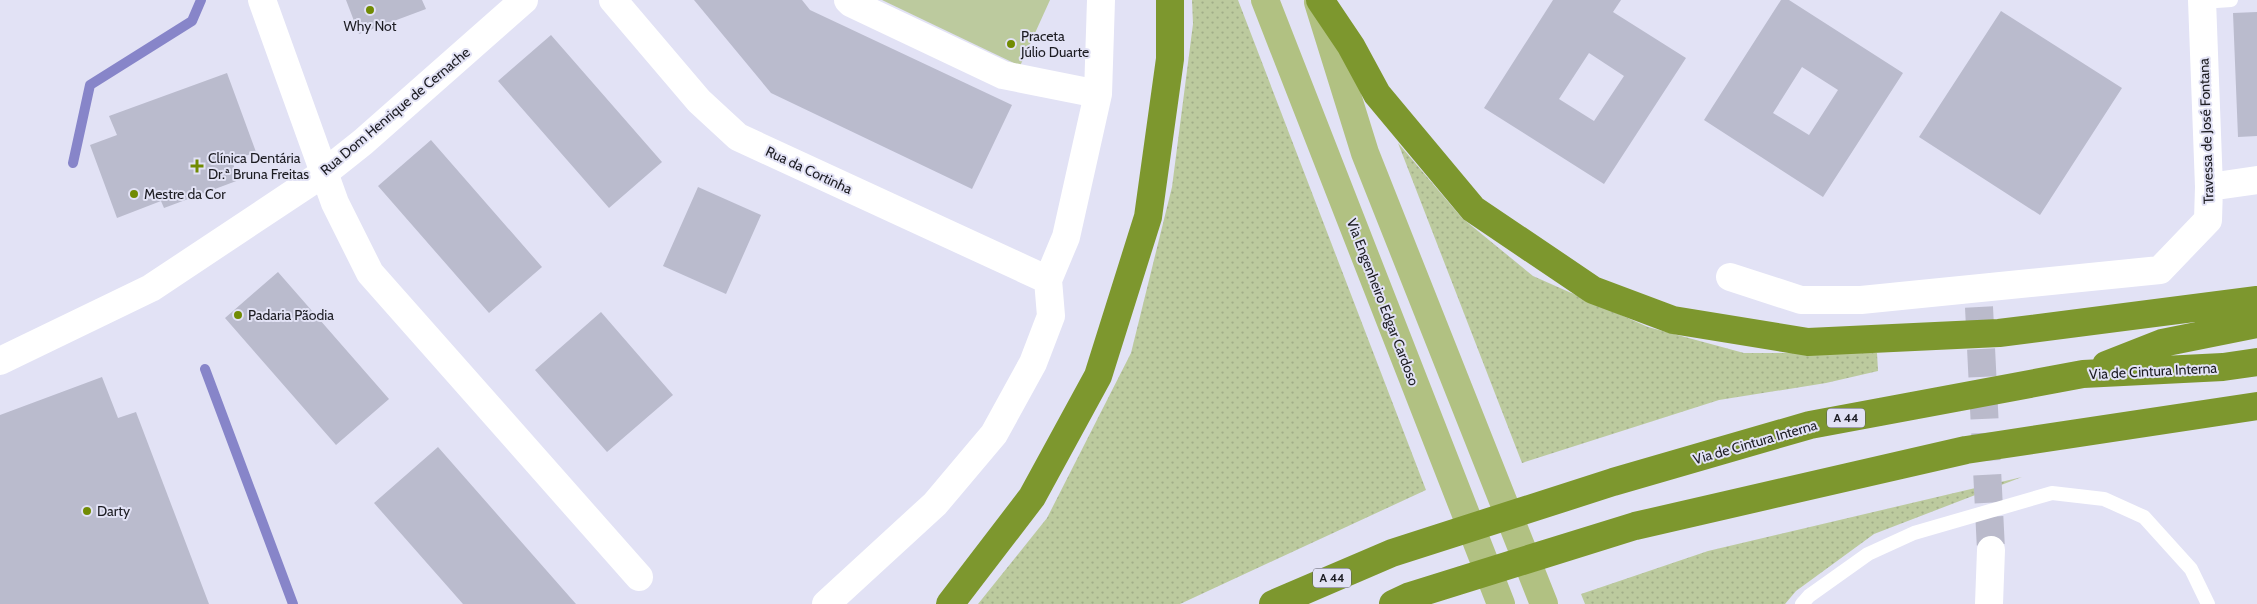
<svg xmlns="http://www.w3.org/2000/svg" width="2257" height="604" font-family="Cabin,sans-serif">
  <defs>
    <pattern id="grass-dots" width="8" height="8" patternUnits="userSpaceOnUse" patternTransform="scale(1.25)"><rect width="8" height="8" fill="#bcca9e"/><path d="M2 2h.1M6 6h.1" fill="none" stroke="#a1ad88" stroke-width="1.8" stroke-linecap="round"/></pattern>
  </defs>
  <rect width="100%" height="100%" fill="#e2e2f5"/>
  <!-- grass -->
  <path fill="url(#grass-dots)" d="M1192,0H1238L1426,490L1180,604H978L1047,518L1131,353L1172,187L1193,24Z
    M1398,143L1462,218L1533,276L1648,327L1744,353H1877L1878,371L1826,383L1719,400L1522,463Z
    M2022,477L1874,534L1796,591L1785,604H1585L1581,594L1708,551Z"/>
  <!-- pitch -->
  <path fill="#bcca9e" d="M882,0H1050L1020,66Z"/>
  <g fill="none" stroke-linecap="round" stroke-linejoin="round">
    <!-- stream -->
    <path stroke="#8785c9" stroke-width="10" d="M73,163L90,85L192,21L201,0
      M205,369L293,604"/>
  </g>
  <!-- building -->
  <path fill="#babbcd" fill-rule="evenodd" d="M346,0H422L426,9L359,34Z
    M694,0H802L810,10L1012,105L972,189L771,93Z
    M1553,0H1621L1613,12L1686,58L1604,184L1484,108ZM1589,53L1624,76L1594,121L1559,99Z
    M1781,0H1789L1903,73L1823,197L1704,120ZM1802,67L1838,90L1809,135L1773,113Z
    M2001,11L2122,88L2040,215L1919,137Z
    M2257,12V136L2238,137L2233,13Z
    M551,35L662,162L609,208L498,81Z
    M227,73L256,152L232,161L239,180L164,208L161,201L117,218L90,145L117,135L109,116Z
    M431,140L542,267L489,313L378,186Z
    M698,187L761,215L726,294L663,266Z
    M278,272L389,399L336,445L225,318Z
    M601,312L673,395L607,452L535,370Z
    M102,377L118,418L136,412L209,604H0V415Z
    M438,447L576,604H463L374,503Z"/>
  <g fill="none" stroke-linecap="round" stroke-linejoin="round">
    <!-- minor-tunnel -->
    <path stroke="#babacb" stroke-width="28" stroke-dasharray="28 14" stroke-linecap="butt" d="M1979,307L1991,550"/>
    <!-- service -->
    <path stroke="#fff" stroke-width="14" d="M2202,2L2231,0
      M1802,604L1809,596L1868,554L1914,533L2052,493L2104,499L2144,517L2191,569L2208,604"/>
    <!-- minor -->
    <path stroke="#fff" stroke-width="28" d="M262,0L335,203L370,273L639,577
      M613,0L699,101L738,137L1048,280
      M848,0L851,3L1003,75L1098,94
      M2209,187L2257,180
      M1730,277L1801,300H1861L2160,270L2208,220L2209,187L2202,0
      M826,604L935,504L994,434L1033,363L1051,316L1048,280L1066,237L1098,94L1101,0
      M1989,604L1991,550"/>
    <!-- tertiary -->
    <path stroke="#fff" stroke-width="28" d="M0,361L151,288L324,173L363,142L524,0"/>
    <!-- primary -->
    <path stroke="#b1c182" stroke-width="28" d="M1265,0L1501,604
      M1318,2L1365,153L1544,604"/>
    <!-- motorway -->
    <path stroke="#7d972e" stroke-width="28" d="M1320,0L1351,46L1377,94L1473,209L1593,290L1673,320L1808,342L1999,333L2257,300
      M2106,365L2162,343L2257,324
      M950,604L1032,497L1098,376L1148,217L1170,59V0
      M1273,604L1392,553L1613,482L1810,425L2083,374L2223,367L2257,362
      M1393,604L1410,596L1635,526L1966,450L2257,406"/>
  </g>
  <!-- markers -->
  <g fill="#718b03" stroke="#e2e2f5" stroke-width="2">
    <circle cx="370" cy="10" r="5"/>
    <circle cx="1011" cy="44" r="5"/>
    <path d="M194.5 158.5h5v5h5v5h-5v5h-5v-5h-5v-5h5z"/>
    <circle cx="134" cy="194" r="5"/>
    <circle cx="238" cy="315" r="5"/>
    <circle cx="87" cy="511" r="5"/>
  </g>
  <g text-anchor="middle" stroke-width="4" stroke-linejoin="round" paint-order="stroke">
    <!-- shield labels -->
    <g fill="#e2e2f5" stroke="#575761" stroke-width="1">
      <rect x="1827" y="408.5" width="38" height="19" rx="4"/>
      <rect x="1313" y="568.5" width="38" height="19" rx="4"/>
    </g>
    <g font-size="12" font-weight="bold" fill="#1c1c22">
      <text x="1846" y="422">A 44</text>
      <text x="1332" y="582">A 44</text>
    </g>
    <!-- poi labels -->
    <g font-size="14" fill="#1c1c22" stroke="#e2e2f5" text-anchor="start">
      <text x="370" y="31" text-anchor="middle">Why Not</text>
      <text x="1021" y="41">Praceta<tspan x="1021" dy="16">Júlio Duarte</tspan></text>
      <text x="208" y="163">Clínica Dentária<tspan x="208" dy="16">Dr.ª Bruna Freitas</tspan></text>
      <text x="144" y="199">Mestre da Cor</text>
      <text x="248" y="320">Padaria Pãodia</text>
      <text x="97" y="516">Darty</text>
    </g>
    <!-- street labels -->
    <g font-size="14" fill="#1c1c22" stroke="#e2e2f5">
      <text transform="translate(395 111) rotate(-40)" y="5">Rua Dom Henrique de Cernache</text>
      <text transform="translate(2206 131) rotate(-92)" y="5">Travessa de José Fontana</text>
      <text transform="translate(809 170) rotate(25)" y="5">Rua da Cortinha</text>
      <text transform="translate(1383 302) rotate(69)" y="5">Via Engenheiro Edgar Cardoso</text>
      <text transform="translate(2153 371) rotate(-3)" y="5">Via de Cintura Interna</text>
      <text transform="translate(1755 442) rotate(-16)" y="5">Via de Cintura Interna</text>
    </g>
  </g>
</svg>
